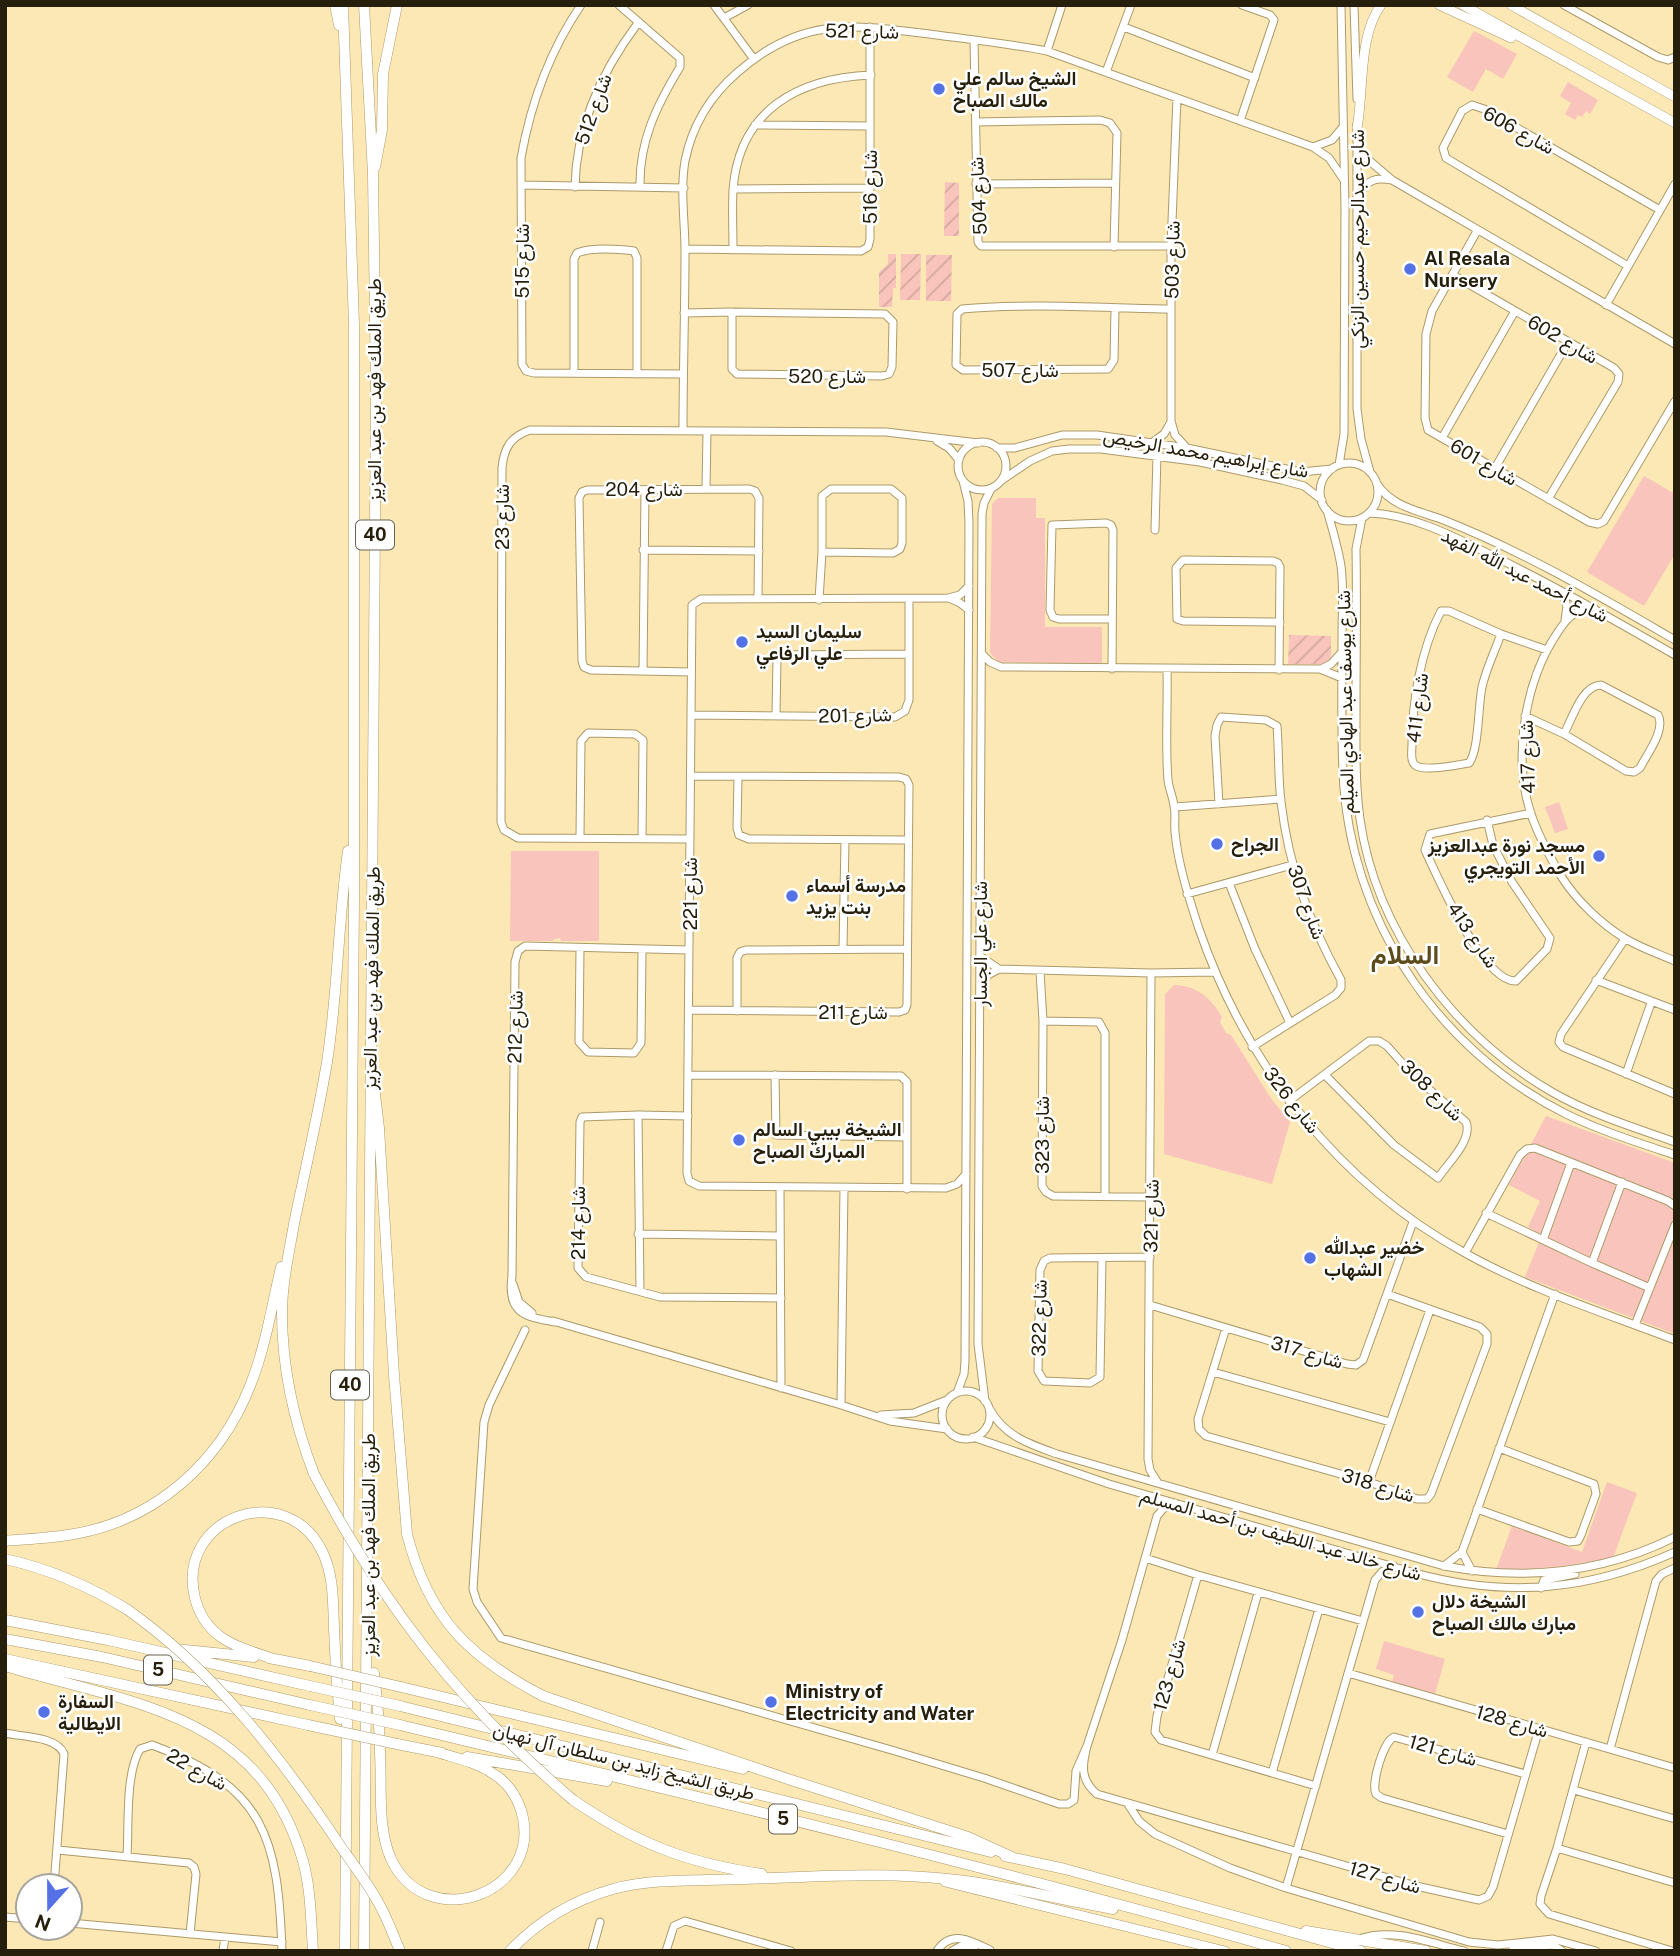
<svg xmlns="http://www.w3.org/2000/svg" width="1680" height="1956" font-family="'Public Sans',Vazirmatn,sans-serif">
  <defs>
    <pattern id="garden-furrows" width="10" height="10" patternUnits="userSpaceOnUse" patternTransform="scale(1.75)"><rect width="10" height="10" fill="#f8c4bb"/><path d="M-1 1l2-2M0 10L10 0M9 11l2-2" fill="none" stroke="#d4a89f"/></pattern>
  </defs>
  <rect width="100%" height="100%" fill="#fbe8b5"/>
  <!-- green -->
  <path fill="#f8c4bb" d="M1474,31L1517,54L1503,79L1486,69L1473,92L1447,77Z
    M1568,82L1598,100L1590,114L1586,111L1582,117L1578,115L1575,120L1565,114L1571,103L1560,96Z
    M1644,476L1675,494V554L1644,606L1587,572Z
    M998,498H1036V518H1045V627H1102V664L999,662L990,653L992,504Z
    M1559,802L1568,829L1555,833L1545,807Z
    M511,851H599V941H561L560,938L554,939L553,941H510Z
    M1174,985C1196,985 1212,999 1222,1017L1220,1022L1226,1033L1231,1035L1270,1097L1290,1122L1272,1184L1164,1154L1165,994Z
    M1546,1116L1675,1163V1334L1525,1277L1542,1235L1528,1227L1540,1201L1509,1185Z
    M1607,1482L1637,1493L1613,1558L1538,1570H1496L1512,1526L1582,1552Z
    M1384,1641L1445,1659L1435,1694L1392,1682L1394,1675L1376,1669Z"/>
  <!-- garden -->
  <path fill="url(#garden-furrows)" d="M945,182L959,183V236H944Z
    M888,254H896V288H893L892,307H879V272L888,264Z
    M901,254H921L920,300H900Z
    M926,255H952L951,301H926Z
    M1289,635L1331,636V658L1323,664H1288Z"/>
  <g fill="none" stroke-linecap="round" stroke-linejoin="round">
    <!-- minor casing -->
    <g stroke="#ac9a69" stroke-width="9">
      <path id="minor" d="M581,5C549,52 531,102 521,158L522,364L526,371L534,373L683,374
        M619,5L680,58V67C657,105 639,141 640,187
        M714,5L753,58
        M1354,5L1357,99
        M1564,5L1658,57L1668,60L1675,57
        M724,18L748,5
        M1124,27L1255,78
        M974,40L978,242L981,246H1171
        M1047,51L1062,5
        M1106,72L1131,5
        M1177,98L1171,246V421L1175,435L1187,448
        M1240,121L1274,20L1270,15L1242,5
        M976,122L1100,120L1110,123L1117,133L1114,247
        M1357,124V409L1361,439L1370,472
        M755,125L870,126
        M1313,147L1332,140L1343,127
        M1358,151L1392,180L1675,344
        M976,184L1114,183
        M522,185L684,188
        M575,187C576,125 602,71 638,23
        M733,189L870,188
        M1359,195C1367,180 1375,177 1392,180
        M1477,231L1432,311L1426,334L1425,418L1428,430L1589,522L1598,524L1604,521L1675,401
        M685,249L861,251L868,247L870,239V27
        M733,250C733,230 732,210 733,190C739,110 798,78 871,75
        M1628,266L1446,158L1443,148L1462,111L1472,105L1484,109L1660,210
        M1453,275L1614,368L1619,374L1618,382L1548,499
        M1606,305L1675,184
        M1115,308L1114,360L1108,369L963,370L956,365L957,314L962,309C1029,303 1104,308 1171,309
        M684,313L732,312V369L737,374L882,376L889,374L892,367L893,322L885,314L732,312
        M574,373V259L577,253C593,247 617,249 634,251L637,258V374
        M683,431C683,371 685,311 685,251C685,222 680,190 685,161C692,126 711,95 738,72C804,14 857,25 937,35C974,40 1010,44 1047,51L1313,147L1329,158L1344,180
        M1442,438L1515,311
        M937,441L949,448L959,460
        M1153,442L1164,434L1171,422
        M958 466a24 24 0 1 1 48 0a24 24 0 1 1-48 0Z
        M997,448H1015L1062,435H1097L1187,448L1301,472L1332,469
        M1320 492a29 29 0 1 1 58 0a29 29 0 1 1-58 0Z
        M1339,465L1344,434L1345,208L1341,5
        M1495,468L1568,342
        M1002,480L1030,461L1052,451L1069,449H1101L1200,462L1282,480L1304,486L1322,500
        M1377,484C1391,506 1418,511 1441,519C1523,551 1599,596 1675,640
        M706,489L707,431
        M1327,510C1332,528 1338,547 1341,566C1344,588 1342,612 1342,635C1342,681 1341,726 1343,772C1349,918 1436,1049 1566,1114C1601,1131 1639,1143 1675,1155
        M1369,513C1409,514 1449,534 1485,552C1550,583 1612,619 1675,655
        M1362,518L1356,549C1357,602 1356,655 1356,708C1356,745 1355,783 1360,819C1376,932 1455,1036 1552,1092C1590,1114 1633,1127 1675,1142
        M1155,530L1157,455
        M643,550L759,551
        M1562,592L1567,606L1565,620
        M949,598L960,603L969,610
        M819,600L822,552L893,553L900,549L902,543V498L891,489H831L822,496V552
        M1594,608C1571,608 1562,625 1551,643C1524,690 1513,761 1531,814C1538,835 1550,857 1561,876C1576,900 1602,925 1626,939C1641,948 1659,954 1675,961
        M1111,619H1059L1053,617L1050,610L1052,525L1106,523L1111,525L1113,530L1112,669
        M1501,634C1495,651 1486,669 1482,687C1478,706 1479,751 1469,763C1458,765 1423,772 1415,765C1410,761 1412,750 1412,744C1412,702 1421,649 1441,611H1449L1501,634L1547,650
        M982,654L990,662L1001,667L1320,669L1342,678
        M1167,669C1168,706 1165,743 1168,780C1169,789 1173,797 1174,806C1176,814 1174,823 1175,832C1178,865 1189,898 1199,929C1246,1065 1338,1183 1465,1253C1531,1290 1605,1313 1675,1340
        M1321,669L1331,664L1341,653
        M1279,670L1280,567L1278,563L1273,561L1183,560L1176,568L1177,619L1183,621L1280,622
        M643,671L645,490
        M691,672L591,670L584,667L582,661L579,498L582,492L587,490L749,489L755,491L759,498L758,599
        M691,715L895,717L905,711L909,700V599
        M776,715L777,659L779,655L908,654
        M1525,716L1564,734L1626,771L1634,772L1640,768C1647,754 1666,730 1658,715L1601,685C1582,685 1572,719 1564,734
        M738,777L737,828L739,835L749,839L908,840
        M1219,804L1215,736L1217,725L1221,717L1266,720L1277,726C1279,751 1278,777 1281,802C1289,868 1309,922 1341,980V988L1335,995L1252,1047
        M1175,807L1281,799
        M1487,820L1493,845L1512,882L1550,938L1547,949L1516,981C1483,982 1438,878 1425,850L1430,834L1531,813
        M580,837L581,741L588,733L635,734L643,740L642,838
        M690,839L518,838L504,830L501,822L502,468C504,448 510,437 530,430L886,432L978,443
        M1229,883L1255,949L1290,1023
        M1187,894L1292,865
        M1625,939L1561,1034L1559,1042L1563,1047L1675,1094
        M580,948L579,1042L588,1052L634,1053L641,1043L642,950
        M843,949L845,840
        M981,957L999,969L1151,973L1214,972
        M1040,971L1043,1021L1042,1186L1046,1192L1053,1196L1151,1197
        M1151,973L1148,1459L1150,1470L1158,1483
        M1596,980L1675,1010
        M981,985L988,975L999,969
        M690,1010L899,1012L905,1010L907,1005L909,785L906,779L899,777L691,776
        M737,1011V958L740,952L746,950L907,949
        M1043,1021L1099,1022L1105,1033V1196
        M1626,1074L1651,1003
        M689,1075L901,1076L907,1082V1189
        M775,1075L776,1135L906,1137
        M1289,1101L1369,1041H1379L1387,1046L1411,1073L1466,1122C1473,1140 1448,1163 1438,1178L1394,1145L1325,1075
        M638,1115L640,1291
        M688,1116L638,1115L582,1117L580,1122L578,1268L586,1277L660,1297L781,1298
        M966,1174L957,1184L946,1188L699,1186L689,1181L687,1173L692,605L701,599L948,598L960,595L969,586
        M780,1187L781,1388
        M1486,1213L1592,1263L1650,1288
        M638,1234L780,1236
        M1543,1240L1571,1163
        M1465,1253L1520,1155L1527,1149L1535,1148L1668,1201L1675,1206
        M1102,1258L1100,1377L1090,1383L1044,1381L1038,1371L1040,1270L1044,1261L1050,1258L1150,1257
        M1592,1263L1622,1182
        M513,1284L519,1302L532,1313
        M1150,1305L1347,1364L1356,1365L1363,1360L1413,1222
        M553,1321L841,1405L890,1421L947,1429
        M555,1322C523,1317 507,1312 512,1276L515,962L518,951L525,946L689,950
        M1635,1325L1675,1225
        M1226,1328L1198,1419L1199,1429L1206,1436L1369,1482L1417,1499H1427L1431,1494L1487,1344V1334L1480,1327L1387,1294
        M525,1330L489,1405L484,1422L473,1589L477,1602L501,1638L895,1751L984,1778L1059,1804H1068L1074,1800L1076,1771L1087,1746
        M1213,1372L1390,1422
        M942 1415a24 24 0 1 1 48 0a24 24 0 1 1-48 0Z
        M957,1393L964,1374L965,1361L969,523L968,501L963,481
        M985,1401L978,1344L982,514L984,503L991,489
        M841,1405L844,1188
        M989,1408C1004,1436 1029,1444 1057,1454L1444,1566C1525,1581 1601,1574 1675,1537
        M881,1415L914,1413L947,1400
        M973,1437L1109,1484L1415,1573C1507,1598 1588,1591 1675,1552
        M1369,1482L1430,1310
        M1175,1503L1164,1508L1157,1516L1122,1640L1087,1746C1082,1765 1080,1780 1097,1794L1416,1886L1479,1900L1488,1896L1493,1887L1539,1729
        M1477,1509L1569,1542L1578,1541L1581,1535L1596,1494L1594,1484L1499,1448
        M1462,1552L1472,1571
        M1145,1558L1198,1575L1363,1621
        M1444,1566L1462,1552L1555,1294
        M1198,1575L1157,1716L1155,1732L1161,1740L1316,1786
        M1541,1588L1544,1580L1575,1574
        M1348,1673L1675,1768
        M5,1733C22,1737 57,1736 64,1754L54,1886
        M1586,1742L1557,1848L1541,1896L1540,1904L1549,1914L1672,1951
        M1610,1749L1656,1581L1662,1574L1675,1568
        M1212,1755L1258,1593
        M1272,1773L1319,1609
        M1574,1790L1675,1819
        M1128,1804L1139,1821L1155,1834L1230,1868L1286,1888L1469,1942L1498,1945L1553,1939L1596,1951
        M1508,1834L1382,1798L1376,1794C1371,1784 1383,1742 1394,1737L1525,1774
        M1557,1848L1675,1883
        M58,1850L189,1863L194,1867L196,1874L190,1934
        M127,1856C129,1827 125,1774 140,1749L152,1745C265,1787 278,1837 282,1951
        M1286,1888L1375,1580L1382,1572L1394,1566
        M5,1917L28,1919
        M70,1923L282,1942
        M1362,1938C1397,1928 1430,1943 1464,1951
        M1513,1948L1553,1945L1562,1951
        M223,1951L225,1937
        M592,1951L600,1922
        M666,1951L674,1926L685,1921L791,1951
        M937,1951C951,1929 972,1941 990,1950
        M952,1951L961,1946H975"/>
    </g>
    <!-- major casing -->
    <g stroke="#ac9a69" stroke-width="10">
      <path id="major" d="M1439,5L1511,38
        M1463,5L1675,123
        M1511,5L1675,97
        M1357,128C1364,91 1358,36 1381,5
        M945,1882L1225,1951"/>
    </g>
    <!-- highway casing -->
    <g stroke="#ac9a69" stroke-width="11">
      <path id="highway" d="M335,5L339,25
        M343,5L354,325V897L345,1951
        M364,5L373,174L376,393L364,1951
        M375,167L382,130L383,74L397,5
        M375,1094L379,1128L394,1375L407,1534C428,1617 468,1657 543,1696L791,1780L968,1837L1012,1857
        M314,1474C294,1422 282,1369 282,1313C282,1283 289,1253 294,1224C305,1170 318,1116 327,1062C338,992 338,921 348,851
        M5,1541C28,1539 52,1538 74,1534C156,1520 220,1462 250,1386C265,1349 272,1306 281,1267
        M5,1559C50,1569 89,1586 128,1610
        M5,1620L108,1640L310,1686
        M5,1639L102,1657L310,1705
        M175,1649L254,1657
        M269,1658L310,1666
        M5,1659L308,1725
        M274,1659C256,1653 237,1648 221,1637C207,1627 199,1614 195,1598C175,1517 286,1478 322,1551C334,1575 333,1603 334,1629C335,1659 337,1689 340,1719
        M5,1666C131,1704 260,1712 303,1861C311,1890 311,1921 313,1951
        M374,1673C377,1699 380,1726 380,1753C382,1787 377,1827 391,1859C428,1937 546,1892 521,1810C516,1795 506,1781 492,1773C476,1762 455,1758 437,1752
        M401,1687L743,1769
        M400,1706L991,1852
        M400,1725C696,1796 993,1867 1286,1951
        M397,1744L442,1753
        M467,1757L607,1781
        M573,1800C636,1843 686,1863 762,1874
        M1005,1856L1065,1869L1361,1951
        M1306,1931L1426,1951
        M510,1951C538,1921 574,1900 613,1889C654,1878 698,1881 740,1879C812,1877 885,1871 957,1880C1009,1886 1061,1900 1113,1909"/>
    </g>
    <!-- minor -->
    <use href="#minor" stroke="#fff" stroke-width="7"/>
    <!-- major -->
    <use href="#major" stroke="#fff" stroke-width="9"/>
    <!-- highway -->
    <use href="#highway" stroke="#fff" stroke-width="10"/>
    <!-- highway-bridge casing -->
    <g stroke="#ac9a69" stroke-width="11" stroke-linecap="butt">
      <path id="highway-bridge" d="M314,1474C384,1607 458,1702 573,1800
        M128,1610C214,1671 281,1757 339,1844C352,1863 367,1882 378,1902C387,1917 393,1935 400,1951
        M310,1666L401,1687
        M310,1686L400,1706
        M310,1705L400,1725
        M308,1725L397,1744"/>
    </g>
    <!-- highway-bridge -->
    <use href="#highway-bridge" stroke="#fff" stroke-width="10"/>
  </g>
  <!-- markers -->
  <g fill="#5471e6" stroke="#fff" stroke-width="2.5">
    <circle cx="939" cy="89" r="7"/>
    <circle cx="1410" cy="269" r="7"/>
    <circle cx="742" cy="642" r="7"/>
    <circle cx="1217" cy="844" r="7"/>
    <circle cx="1599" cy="856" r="7"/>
    <circle cx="792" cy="896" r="7"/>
    <circle cx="739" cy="1140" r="7"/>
    <circle cx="1310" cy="1258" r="7"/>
    <circle cx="1418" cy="1612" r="7"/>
    <circle cx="771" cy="1702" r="7"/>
    <circle cx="44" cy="1712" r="7"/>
  </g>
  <g text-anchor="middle" stroke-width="5" stroke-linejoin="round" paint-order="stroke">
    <!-- shield labels -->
    <g fill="#fff" stroke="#676254" stroke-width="2">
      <rect x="356" y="520.5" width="38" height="29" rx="5"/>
      <rect x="331" y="1370.5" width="38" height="29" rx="5"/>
      <rect x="144" y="1655.5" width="28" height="29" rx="5"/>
      <rect x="769" y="1804.5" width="28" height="29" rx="5"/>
    </g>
    <g font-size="18" font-weight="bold" fill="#261f0b">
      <text x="375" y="541">40</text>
      <text x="350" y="1391">40</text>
      <text x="158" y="1676">5</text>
      <text x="783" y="1825">5</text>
    </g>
    <!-- street labels -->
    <g font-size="19" fill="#261f0b" stroke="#fff">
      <text transform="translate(862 31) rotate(1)" y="7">شارع 521</text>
      <text transform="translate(593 109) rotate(-70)" y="7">شارع 512</text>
      <text transform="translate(1519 130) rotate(29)" y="7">شارع 606</text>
      <text transform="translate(870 187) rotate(-90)" y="7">شارع 516</text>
      <text transform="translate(978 196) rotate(-93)" y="7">شارع 504</text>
      <text transform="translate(1357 239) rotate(-90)" y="7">شارع عبدالرحيم حسين الزنكي</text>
      <text transform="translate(1172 260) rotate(-89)" y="7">شارع 503</text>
      <text transform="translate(522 261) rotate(-90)" y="7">شارع 515</text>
      <text transform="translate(1563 339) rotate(30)" y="7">شارع 602</text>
      <text x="1020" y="377">شارع 507</text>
      <text x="827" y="383">شارع 520</text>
      <text transform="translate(374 390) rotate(-90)" y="7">طريق الملك فهد بن عبد العزيز</text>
      <text transform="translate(1206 453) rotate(10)" y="7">شارع إبراهيم محمد الرخيص</text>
      <text transform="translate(1484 462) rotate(30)" y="7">شارع 601</text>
      <text x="644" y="496">شارع 204</text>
      <text transform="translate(502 517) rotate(-90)" y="7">شارع 23</text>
      <text transform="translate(1525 575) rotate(27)" y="7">شارع أحمد عبد الله الفهد</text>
      <text transform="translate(1345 702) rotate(-91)" y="7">شارع يوسف عبد الهادي الميلم</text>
      <text transform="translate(1417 708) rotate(-83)" y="7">شارع 411</text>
      <text transform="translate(855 715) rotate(-1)" y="7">شارع 201</text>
      <text transform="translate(1527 757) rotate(-92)" y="7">شارع 417</text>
      <text transform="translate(690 894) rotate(-90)" y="7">شارع 221</text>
      <text transform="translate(1307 902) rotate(70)" y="7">شارع 307</text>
      <text transform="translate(1473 935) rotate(56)" y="7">شارع 413</text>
      <text transform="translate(980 944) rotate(-90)" y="7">شارع علي الجسار</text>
      <text transform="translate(371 978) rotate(-89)" y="7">طريق الملك فهد بن عبد العزيز</text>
      <text x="853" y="1019">شارع 211</text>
      <text transform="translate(515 1027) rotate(-89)" y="7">شارع 212</text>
      <text transform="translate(1432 1090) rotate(44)" y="7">شارع 308</text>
      <text transform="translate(1292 1100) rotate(52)" y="7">شارع 326</text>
      <text transform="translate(1042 1135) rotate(-90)" y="7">شارع 323</text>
      <text transform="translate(1151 1216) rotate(-89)" y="7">شارع 321</text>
      <text transform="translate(578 1223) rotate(-90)" y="7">شارع 214</text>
      <text transform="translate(1039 1318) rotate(-89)" y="7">شارع 322</text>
      <text transform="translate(1307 1352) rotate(16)" y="7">شارع 317</text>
      <text transform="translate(1378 1485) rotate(17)" y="7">شارع 318</text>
      <text transform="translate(1281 1534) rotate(16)" y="7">شارع خالد عبد اللطيف بن أحمد المسلم</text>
      <text transform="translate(368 1545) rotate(-90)" y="7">طريق الملك فهد بن عبد العزيز</text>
      <text transform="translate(1169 1675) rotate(-74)" y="7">شارع 123</text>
      <text transform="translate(1512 1721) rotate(16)" y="7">شارع 128</text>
      <text transform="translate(1443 1750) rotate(16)" y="7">شارع 121</text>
      <text transform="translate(624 1761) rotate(14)" y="7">طريق الشيخ زايد بن سلطان آل نهيان</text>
      <text transform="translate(197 1769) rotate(29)" y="7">شارع 22</text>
      <text transform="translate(1385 1877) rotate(16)" y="7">شارع 127</text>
    </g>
    <!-- poi labels -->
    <g font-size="19" font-weight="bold" fill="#261f0b" stroke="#fff" text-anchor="start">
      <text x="953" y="85">الشيخ سالم علي<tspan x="953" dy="22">مالك الصباح</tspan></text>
      <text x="1424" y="265">Al Resala<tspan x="1424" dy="22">Nursery</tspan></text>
      <text x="756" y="638">سليمان السيد<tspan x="756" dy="22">علي الرفاعي</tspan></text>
      <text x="1231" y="851">الجراح</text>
      <text x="1585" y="852" text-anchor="end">مسجد نورة عبدالعزيز<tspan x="1585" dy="22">الأحمد التويجري</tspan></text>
      <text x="806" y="892">مدرسة أسماء<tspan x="806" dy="22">بنت يزيد</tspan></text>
      <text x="753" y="1136">الشيخة بيبي السالم<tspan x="753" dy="22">المبارك الصباح</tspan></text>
      <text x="1324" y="1254">خضير عبدالله<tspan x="1324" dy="22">الشهاب</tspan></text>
      <text x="1432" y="1608">الشيخة دلال<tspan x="1432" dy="22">مبارك مالك الصباح</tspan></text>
      <text x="785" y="1698">Ministry of<tspan x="785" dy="22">Electricity and Water</tspan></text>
      <text x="58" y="1708">السفارة<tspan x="58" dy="22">الايطالية</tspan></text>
    </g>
    <!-- district labels -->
    <g font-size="26" font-weight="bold" fill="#5c4c1b" stroke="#fff">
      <text x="1405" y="964">السلام</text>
    </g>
  </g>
  <!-- border -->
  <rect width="1680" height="1956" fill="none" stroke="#261f0b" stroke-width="14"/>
  <!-- north arrow -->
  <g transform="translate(49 1907) rotate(201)"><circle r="33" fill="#ffffff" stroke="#a8a59d" stroke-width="2"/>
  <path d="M0-5L12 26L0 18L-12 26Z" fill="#5471e6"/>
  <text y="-10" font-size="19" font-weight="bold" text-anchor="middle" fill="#261f0b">N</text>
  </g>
</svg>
